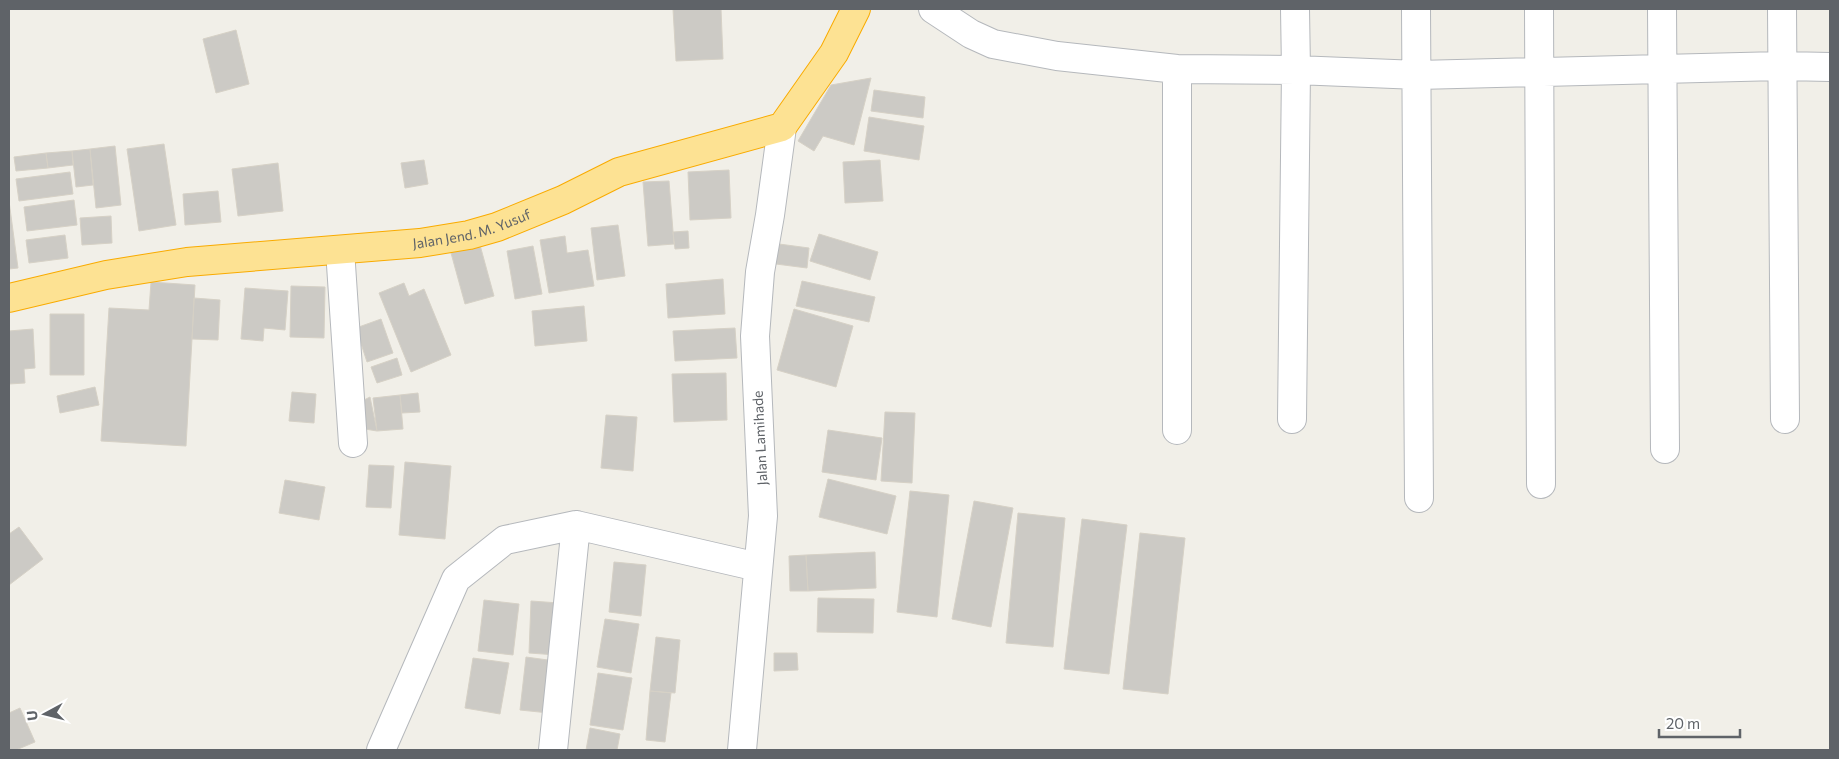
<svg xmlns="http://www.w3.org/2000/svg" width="1839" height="759" font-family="Commissioner,sans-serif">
  <rect width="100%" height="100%" fill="#f1efe8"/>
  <!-- building -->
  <path fill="#cccac5" stroke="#d6d1c6" d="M673,9H721L723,59L676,61Z
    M236,30L249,84L216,93L203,39Z
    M871,78L854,145L823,136L814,151L798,141L831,85Z
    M874,90L925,97L923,118L871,111Z
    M869,117L924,126L919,160L864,151Z
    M164,144L176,225L139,231L127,149Z
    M115,146L121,205L96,208L90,149Z
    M90,149L93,185L76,187L72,151Z
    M72,151L73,165L48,168L46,153Z
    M46,153L48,168L16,171L14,157Z
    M424,160L428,184L405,188L401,163Z
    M880,160L883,201L845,203L843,162Z
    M278,163L283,211L238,216L232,169Z
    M729,170L731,218L690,220L688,172Z
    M70,172L73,194L19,201L16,179Z
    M669,181L674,244L648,246L643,182Z
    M218,191L221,222L185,225L183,194Z
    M74,200L77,225L27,231L24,207Z
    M9,201L18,268L9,269Z
    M111,216L112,243L82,245L80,218Z
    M618,225L625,276L597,280L591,228Z
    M688,231L689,248L675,249L673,232Z
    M819,234L878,252L870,280L810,261Z
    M65,235L68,258L29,263L26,240Z
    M565,236L567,253L588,250L594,286L549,293L540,240Z
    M779,244L809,248L807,268L776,264Z
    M480,245L494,296L465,304L451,253Z
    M533,246L542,294L515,299L507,251Z
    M723,279L725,314L668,318L666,284Z
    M802,281L875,297L869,322L796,306Z
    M151,282L195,285L186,446L101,441L109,308L149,310Z
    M404,283L409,296L424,289L451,355L411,372L379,293Z
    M291,286L325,287L324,338L290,337Z
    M245,288L288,291L285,330L264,328L263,341L241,339Z
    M194,298L220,300L218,340L192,339Z
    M584,306L587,341L535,346L532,311Z
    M794,309L853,326L836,387L777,370Z
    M50,314H84V375H50Z
    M381,319L393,353L367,362L356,328Z
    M735,328L737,358L675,361L673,331Z
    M33,329L35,368L24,369L25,383L9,384V331Z
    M397,358L402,375L377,383L371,367Z
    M726,373L727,420L674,422L672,374Z
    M95,387L99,405L60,413L57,396Z
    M292,392L316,394L314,423L289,421Z
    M418,393L420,412L402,413L400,395Z
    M400,395L403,429L377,431L373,398Z
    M370,397L377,431L359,428L356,404Z
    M885,412L915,413L912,483L881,481Z
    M606,415L637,417L633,471L601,468Z
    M828,430L882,438L876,480L822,472Z
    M405,462L451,466L445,539L399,535Z
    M369,465L394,466L391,508L366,507Z
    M828,479L896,496L887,534L819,517Z
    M285,480L325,487L319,520L279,513Z
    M910,491L949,495L937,617L897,612Z
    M974,501L1013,508L991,627L952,619Z
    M1018,513L1065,518L1053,647L1006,643Z
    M1082,519L1127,525L1109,674L1064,669Z
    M19,527L43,559L9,585V534Z
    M1140,533L1185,538L1168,694L1123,689Z
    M875,552L876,588L808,591L806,555Z
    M806,555L808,591H790L789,556Z
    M614,562L646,565L641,616L609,612Z
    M818,598L874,599L873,633L817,632Z
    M484,600L519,604L513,655L478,651Z
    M531,601L559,603L557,655L529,653Z
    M605,619L639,624L631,673L597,667Z
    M656,637L680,640L675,693L650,691Z
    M774,653H797L798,670L774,671Z
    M526,657L555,661L549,713L520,710Z
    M473,658L509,663L500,714L465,708Z
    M598,673L632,678L623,730L590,725Z
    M650,691L671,693L665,742L646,740Z
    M20,708L35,742L16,750H9V713Z
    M590,728L620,734L617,750H586Z"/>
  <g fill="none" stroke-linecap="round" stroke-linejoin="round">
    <!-- minor casing -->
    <g stroke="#b5b8bc" stroke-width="30">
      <path id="minor" d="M933,9L971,34L993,44L1057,56L1177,69L1296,70L1418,75L1783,66L1830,67
        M1416,9L1419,498
        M1539,9L1541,484
        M1662,9L1665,449
        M1782,9L1785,419
        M1177,69V430
        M340,250L353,443
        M1292,419L1296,70L1295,9
        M381,750L456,579L505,540L576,525L758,567
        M553,750L576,525
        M742,750L763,516L755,336L760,272L770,215L782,127"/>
    </g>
    <!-- highway casing -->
    <g stroke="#f9ab00" stroke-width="30">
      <g id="highway">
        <path id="s1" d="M9,298L106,275L187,262L420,243L469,235L497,227L563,200L619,172L782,127L834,53L856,9"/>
      </g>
    </g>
    <!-- minor -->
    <use href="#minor" stroke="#fff" stroke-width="28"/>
    <!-- highway -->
    <use href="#highway" stroke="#fde293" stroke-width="28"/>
  </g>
  <g text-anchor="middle" stroke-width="5" stroke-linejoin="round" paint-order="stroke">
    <!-- street labels -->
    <g font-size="14" fill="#5f6368" stroke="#fff">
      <text dy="5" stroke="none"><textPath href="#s1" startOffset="469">Jalan Jend. M. Yusuf</textPath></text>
      <text transform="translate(760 438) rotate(-93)" y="5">Jalan Lamihade</text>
    </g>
  </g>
  <!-- border -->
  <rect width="1839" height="759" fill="none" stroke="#5f6368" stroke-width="20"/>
  <!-- north arrow -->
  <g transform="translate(45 714) rotate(263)" stroke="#ffffff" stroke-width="4" paint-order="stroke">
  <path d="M0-4L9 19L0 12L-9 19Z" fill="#5f6368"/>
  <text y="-8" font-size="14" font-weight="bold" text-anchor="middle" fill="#5f6368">U</text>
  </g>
  <!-- scale -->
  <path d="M1659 729v8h81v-8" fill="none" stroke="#5f6368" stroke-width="2.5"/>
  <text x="1666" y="729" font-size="15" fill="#5f6368" stroke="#ffffff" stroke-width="4" paint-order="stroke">20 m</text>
</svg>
